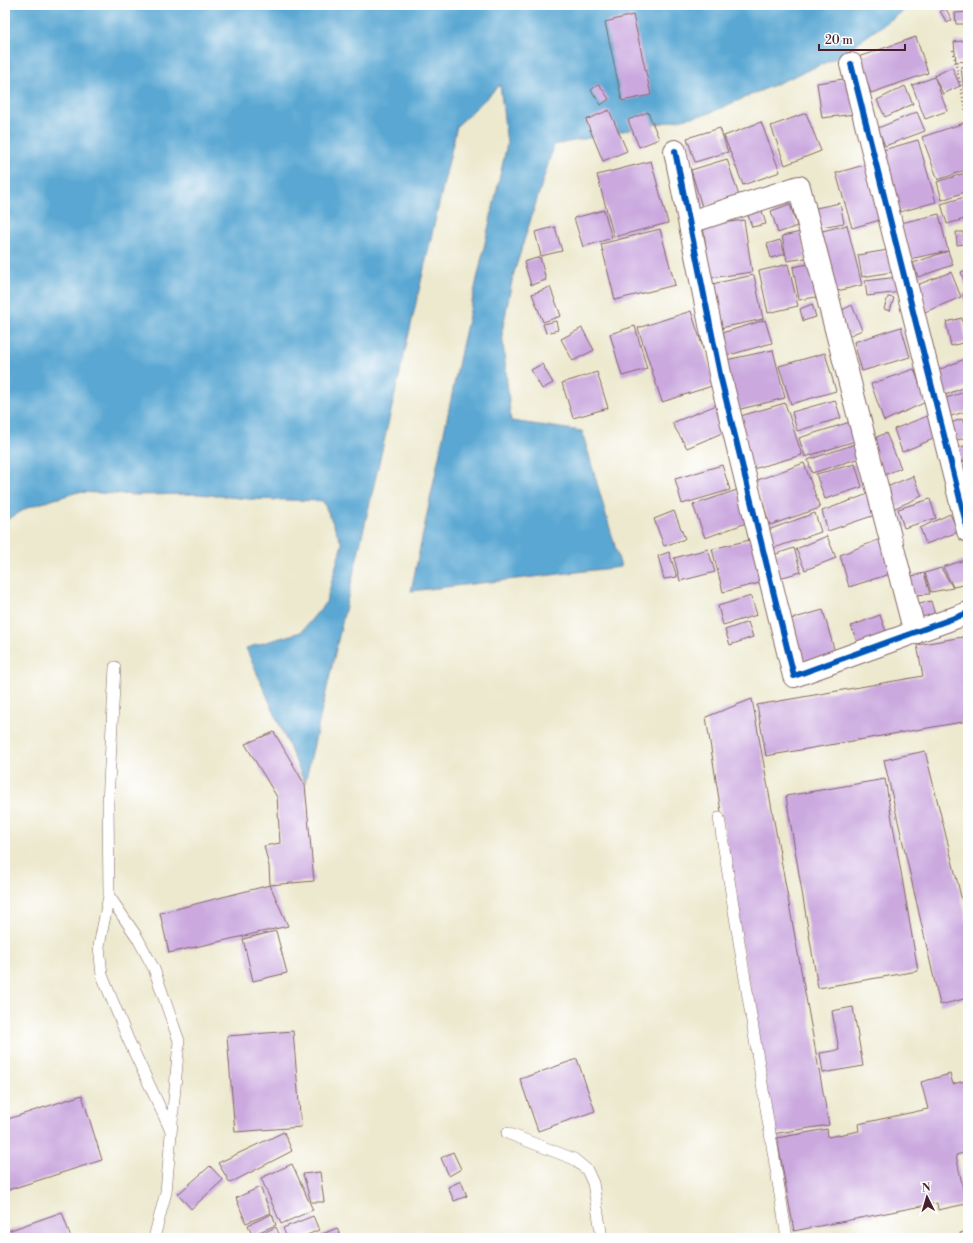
<svg xmlns="http://www.w3.org/2000/svg" width="973" height="1243" font-family="'Libre Bodoni',serif">
  <rect width="100%" height="100%" fill="#fff"/>
  <filter id="ink" filterUnits="userSpaceOnUse"><feTurbulence type="fractalNoise" baseFrequency=".025" numOctaves="2"/><feDisplacementMap in="SourceGraphic" scale="8" xChannelSelector="R" yChannelSelector="G"/><feConvolveMatrix kernelMatrix="1 2 1 2 8 2 1 2 1" color-interpolation-filters="sRGB"/></filter>
  <filter id="wash" filterUnits="userSpaceOnUse"><feTurbulence type="fractalNoise" baseFrequency=".012" numOctaves="4" result="noise"/><feDisplacementMap in="SourceGraphic" scale="16" xChannelSelector="R" yChannelSelector="G"/><feGaussianBlur stdDeviation="0.9" result="paint"/><feColorMatrix in="noise" values="0 0 0 0 0 0 0 0 0 0 0 0 0 0 0 0 0 1.4 0 .05"/><feComposite in="paint" operator="in"/></filter>
  <g filter="url(#wash)">
    <rect width="100%" height="100%" fill="#ede9cf"/>
    <!-- water -->
    <path fill="#5aa7d3" stroke="#52637f" d="M5,5H912L834,59L707,114L554,145L513,276L502,332L511,421L582,431L621,567L411,591L461,351L507,144L500,85L457,126L305,783L246,648L301,632L326,602L342,544L323,501L249,499L199,494L137,495L78,492L29,507L5,521Z"/>
    <g id="blocks">
      <!-- building -->
      <path fill="#cba9df" d="M946,9L952,20L947,23L940,11Z
        M968,12V24H956L955,13Z
        M633,15L651,95L622,101L605,22Z
        M916,37L928,73L871,93L858,57Z
        M968,40V61L956,62L954,42Z
        M968,66V93H964L961,67Z
        M952,67L960,86L943,94L935,78L947,111L925,119L912,85L935,77L934,76Z
        M850,78L855,114L822,118L817,83Z
        M599,84L609,99L601,105L591,90Z
        M905,86L913,104L885,117L877,100Z
        M609,110L627,151L603,161L586,120Z
        M648,112L659,139L639,147L628,120Z
        M917,112L925,131L885,146L878,128Z
        M806,113L821,151L785,165L771,126Z
        M761,122L780,172L743,185L724,136Z
        M964,123L968,137V169L938,180L922,137Z
        M720,128L728,152L695,162L687,138Z
        M918,140L936,202L900,212L883,150Z
        M727,159L739,196L702,207L691,170Z
        M651,161L668,223L614,237L597,175Z
        M871,163L887,218L852,228L836,173Z
        M968,172V191L942,200L937,182Z
        M968,196V218L947,224L941,204Z
        M840,203L844,223L815,228L811,209Z
        M790,204L797,226L778,233L771,211Z
        M604,210L612,238L583,247L574,218Z
        M762,211L766,224L752,227L748,215Z
        M939,214L948,251L953,265L918,277L913,263L948,251L909,259L901,223Z
        M744,220L752,272L710,278L703,226Z
        M847,225L862,285L829,293L814,233Z
        M555,227L562,251L541,256L535,232Z
        M660,229L675,285L615,300L601,244Z
        M801,232L806,258L787,261L782,236Z
        M956,232H963L964,244L957,245Z
        M780,240L785,254L771,258L767,244Z
        M888,250L892,272L862,277L858,255Z
        M540,257L546,280L531,285L524,262Z
        M788,264L798,306L768,313L759,271Z
        M809,264L816,297L799,300L793,267Z
        M968,269V287H966L961,272Z
        M951,272L961,297L925,312L914,286Z
        M754,275L763,319L721,328L712,284Z
        M898,277L901,292L867,296L865,281Z
        M550,287L561,316L543,322L532,294Z
        M968,293V313H967L963,294Z
        M888,297L894,298L890,311L884,309Z
        M812,304L816,317L803,321L800,309Z
        M852,305L862,330L846,337L836,313Z
        M691,311L715,385L662,402L638,328Z
        M962,318L966,342L951,346L946,322Z
        M765,320L772,343L722,357L715,335Z
        M556,321L558,330L546,333L543,324Z
        M635,326L647,369L622,376L610,334Z
        M901,327L910,357L862,371L854,342Z
        M582,328L594,350L573,361L561,339Z
        M773,350L785,398L733,411L721,361Z
        M825,353L836,391L791,404L779,366Z
        M967,358L968,386L945,395L936,371Z
        M542,364L553,383L542,389L531,370Z
        M914,369L926,402L884,421L871,384Z
        M597,372L608,408L573,418L562,383Z
        M968,391V411L951,416L946,398Z
        M835,400L841,418L797,431L792,412Z
        M785,403L802,455L753,469L737,417Z
        M719,404L729,430L687,448L672,423Z
        M930,415L938,437L902,452L894,429Z
        M962,419L968,437L954,441L948,424Z
        M850,422L855,441L805,457L799,438Z
        M886,433L901,468L884,475L870,440Z
        M855,444L860,458L812,473L808,460Z
        M968,445V460L958,463L954,449Z
        M804,463L820,508L770,525L755,481Z
        M855,464L862,487L825,499L816,474Z
        M722,465L730,490L682,504L675,479Z
        M968,468V492L960,471Z
        M913,476L922,496L893,509L882,489Z
        M737,490L749,522L705,538L693,505Z
        M868,494L875,515L828,531L822,511Z
        M930,499L936,518L904,528L898,509Z
        M674,511L685,539L664,546L654,519Z
        M815,513L821,532L774,548L768,530Z
        M950,514L958,532L926,544L920,528Z
        M827,536L836,558L805,570L796,549Z
        M758,538L768,581L723,592L712,549Z
        M883,538L893,573L849,587L840,555Z
        M794,548L801,572L779,578L773,555Z
        M708,549L715,572L680,581L674,558Z
        M669,552L677,577L664,579L658,556Z
        M968,559V584L953,587L943,567Z
        M941,568L953,588L931,592L925,573Z
        M924,573L930,594L913,595L908,577Z
        M751,596L757,615L723,625L718,606Z
        M931,601L937,622L921,626L916,605Z
        M823,610L836,656L798,668L784,621Z
        M880,615L888,637L859,647L851,626Z
        M748,622L753,637L730,645L725,630Z
        M968,636V721L766,756L757,705L923,676L917,645Z
        M752,699L829,1125L772,1134L706,717Z
        M274,732L305,785L314,881L270,885L269,866L264,846L280,843L277,797L245,744Z
        M925,751L968,925V998L940,1005L884,760Z
        M885,779L918,971L818,988L786,796Z
        M270,885L288,926L169,953L160,913Z
        M276,931L287,973L253,981L243,939Z
        M853,1007L863,1066L823,1073L820,1053L839,1050L832,1011Z
        M293,1031L301,1127L235,1132L227,1036Z
        M577,1059L595,1111L538,1131L520,1079Z
        M950,1074L953,1084L968,1080V1152L956,1155L966,1204L938,1210L937,1203L794,1231L777,1138L827,1129L828,1137L859,1131L858,1124L928,1109L921,1082Z
        M82,1095L102,1160L5,1191V1120Z
        M284,1132L292,1151L230,1183L218,1163Z
        M453,1152L461,1169L449,1176L441,1158Z
        M292,1164L313,1210L281,1224L261,1178Z
        M210,1166L223,1180L191,1209L178,1194Z
        M320,1172L324,1202H311L303,1174Z
        M461,1181L467,1196L454,1201L448,1187Z
        M260,1187L271,1213L246,1223L236,1198Z
        M62,1212L71,1238H5V1232Z
        M272,1214L276,1225L252,1235L248,1225Z
        M313,1216L319,1230L300,1238H287L283,1228Z
        M276,1227L281,1238H252Z
        M337,1228L341,1238H322L320,1235Z
        M968,1231V1238H961L960,1233Z"/>
    </g>
  </g>
  <g filter="url(#ink)">
    <use href="#blocks" fill-opacity="0" stroke="#836664" stroke-width="1"/>
    <g fill="none" stroke-linecap="round" stroke-linejoin="round">
      <!-- lane casing -->
      <g stroke="#836664" stroke-width="12">
        <path id="lane" d="M115,667L108,803L109,896L137,937L154,969L179,1041L166,1192L154,1238
          M719,818L787,1238
          M109,896L99,946L102,975L128,1039L170,1129
          M507,1133L574,1159L587,1170L593,1183L602,1238"/>
      </g>
      <!-- street casing -->
      <g stroke="#836664" stroke-width="24">
        <path id="street" d="M851,64L968,531
          M675,151L721,379L794,676L968,613
          M690,222L799,187L915,633"/>
      </g>
      <!-- path -->
      <path stroke="#836664" stroke-width="2.5" stroke-dasharray="1 3" stroke-linecap="butt" d="M953,50L968,122"/>
      <!-- lane -->
      <use href="#lane" stroke="#fff" stroke-width="11"/>
      <!-- street -->
      <use href="#street" stroke="#fff" stroke-width="22"/>
      <!-- cycleway casing -->
      <g stroke="#fff" stroke-width="8">
        <path id="cycleway" d="M851,64L968,531
          M675,151L721,379L794,676L968,613"/>
      </g>
      <!-- cycleway -->
      <use href="#cycleway" stroke="#0057b8" stroke-width="6"/>
    </g>
  </g>
  <!-- margin -->
  <rect width="973" height="1243" fill="none" stroke="#fff" stroke-width="20"/>
  <!-- north arrow -->
  <g transform="translate(927 1197) rotate(355)" stroke="#ffffff" stroke-width="3" paint-order="stroke">
  <path d="M0-3L7 15L0 10L-7 15Z" fill="#4a1f2b"/>
  <text y="-6" font-size="11" font-weight="bold" text-anchor="middle" fill="#4a1f2b">N</text>
  </g>
  <!-- scale -->
  <path d="M819 44v6h86v-6" fill="none" stroke="#4a1f2b" stroke-width="2"/>
  <text x="825" y="44" font-size="12" fill="#4a1f2b" stroke="#ffffff" stroke-width="3" paint-order="stroke">20 m</text>
</svg>
